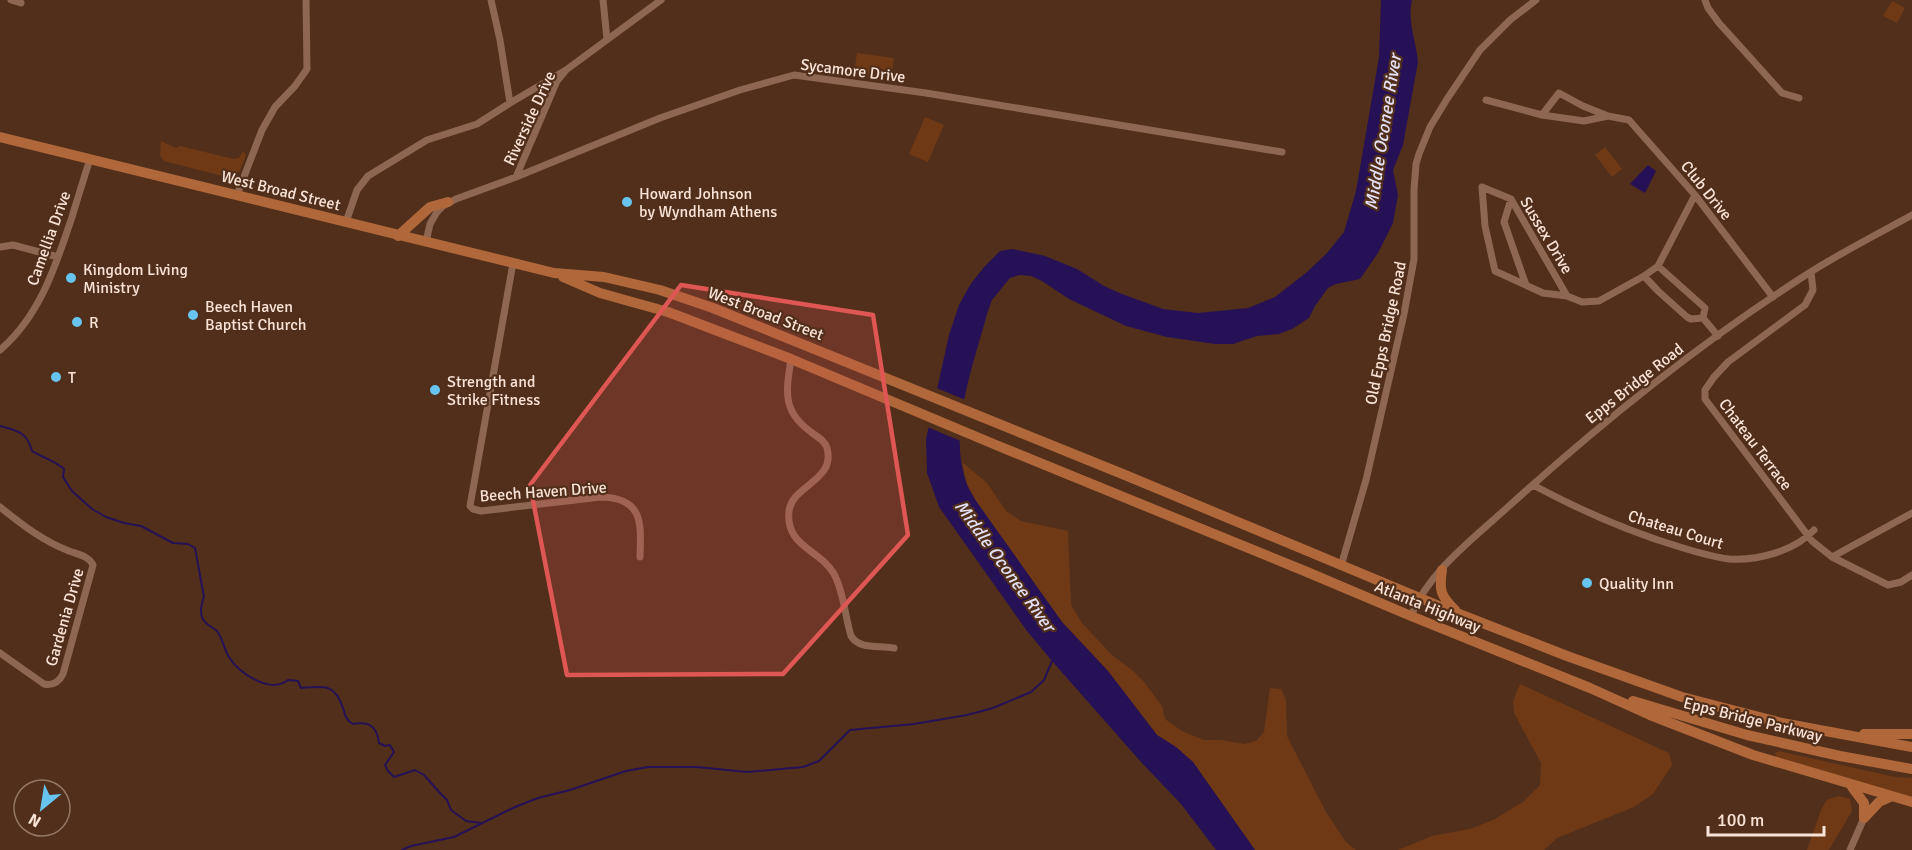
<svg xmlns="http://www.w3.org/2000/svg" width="1912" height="850" font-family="Signika,sans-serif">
  <rect width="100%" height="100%" fill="#512f1b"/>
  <!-- green -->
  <path fill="#703915" d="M1892,1L1905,8L1897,23L1883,16Z
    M857,53L894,58L891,79L854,73Z
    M925,117L944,125L928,162L909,154Z
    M161,141L176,148L180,146L234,159L239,158L243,151L246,155C242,164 240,177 230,178L164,161L160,155Z
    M1605,147L1622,169L1612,177L1595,155Z
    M962,462L987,483L1006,511L1021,521L1068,531L1071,605L1082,623L1112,655L1132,670L1144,682L1162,706L1165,719L1182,731L1204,740H1221L1245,744L1256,741L1264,732L1270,688L1281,689L1286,700L1287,736L1326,812L1346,842L1356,850H1255L1193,762L1176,747L1157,735L1108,671L1062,622L976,501L967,484Z
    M1520,684L1669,753L1672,765L1653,794L1634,807L1557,838L1544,850H1398L1432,836L1470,829L1493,820L1523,802L1540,785L1541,763L1514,713L1513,701Z
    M1779,751L1895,777L1912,778V797L1776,757L1775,753Z
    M1838,796L1850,799L1852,811L1829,850H1807L1821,810L1827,800Z"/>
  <!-- water -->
  <path fill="#271156" d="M1381,0H1412C1407,22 1416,40 1418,62L1403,145L1393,170L1398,195L1393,223L1378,253L1360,279L1336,284L1328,288L1315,306L1309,318L1292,329L1279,334L1257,336L1233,344H1215L1167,337L1126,326L1069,299L1042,281L1031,276L1020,275L1010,278L992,300L987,314C974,363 950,425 964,475C966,485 971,492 976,501L1062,622L1108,671L1157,735L1176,747L1193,762L1255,850H1216L1181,804L1141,762L1052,661L1027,631L939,507L927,473L926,439L949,335L959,305L970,285L984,267L1000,251L1012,249L1045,256L1077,269L1104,286L1122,294L1163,309L1198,313L1248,308L1275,297L1307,272L1327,253L1344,232L1356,191L1379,57Z
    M1648,165L1656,171L1645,193L1630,184Z"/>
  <!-- pier -->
  <path fill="#512f1b" d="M934,387L968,401L963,442L925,426Z"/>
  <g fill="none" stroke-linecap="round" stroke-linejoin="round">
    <!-- stream -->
    <path stroke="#271156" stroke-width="2" d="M0,426C18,431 27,432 32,451C43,458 54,460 64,469L63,477L72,491L92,509L106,517L124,523L141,526L173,543L188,544L195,548L204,597C201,605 198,616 206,623C209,626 214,628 217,631C223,639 224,649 229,657C239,674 271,694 288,680L298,681L301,688C323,686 335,683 343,708C345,715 346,720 353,724C369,721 377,726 379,743L385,746L390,745L394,752L385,765L388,771L394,777L415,770L424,775L440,793L447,800L451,810L466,821L481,823
      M402,850L411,846L454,837L515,807L538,798L570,790L626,771L648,767H697L747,772L803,767L819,761L850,730L914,724L967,715L993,708L1031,692L1044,680L1052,661"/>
    <!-- minor -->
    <path stroke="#8e6752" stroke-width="7" d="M11,0L21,3
      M491,0L500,40L510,103
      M603,0L607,39
      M1705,0L1708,8L1719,23L1782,93L1799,98
      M1486,100L1542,115L1584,121L1608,116
      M1542,115L1559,93L1583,106L1608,116L1629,120L1695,195L1773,297
      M516,177L557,81L566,70L661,0
      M237,195L262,130L275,107L295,86L307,69L306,0
      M1511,199L1504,222L1526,285
      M346,222L357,190L368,176L427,140L477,124L510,103L566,70
      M426,242L430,224L437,212L443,206L456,199L516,177L660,118L740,90L794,75L926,93L1282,152
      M0,247L13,245L58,257
      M513,263L470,506L473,509L481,511L601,497C644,498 641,524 640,557
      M1811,272L1813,290L1805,305L1728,362L1714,377L1705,390V399L1812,541L1832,557L1888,585L1901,582L1912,575
      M1644,276L1658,291L1687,317L1691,319L1703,318L1705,308L1658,266
      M1567,296L1543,293L1495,271L1485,226L1482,187L1511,199L1567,296L1582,302L1599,301L1644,276L1658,266L1695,195
      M1703,318L1718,336
      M0,350C40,316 56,265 72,217C78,197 84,178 90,159
      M791,359C786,392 782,411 811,432C817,437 825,440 827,448C836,481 792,485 789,511C785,547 820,549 834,574C844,592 845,617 851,636C860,650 878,645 894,648
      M1533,485C1580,510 1629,532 1680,547C1696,552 1713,557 1729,559C1757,561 1795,551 1814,530
      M0,507C21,524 43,541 69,551C77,554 89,556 93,565L63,674C59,682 53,686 44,684L0,653
      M1832,557L1912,513
      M1341,566L1366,480L1404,314L1414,259V190L1416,164L1419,154L1430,127L1447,99L1480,50L1510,20L1536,0
      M1411,616C1429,571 1473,539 1509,506C1603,421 1702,341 1809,273C1842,252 1878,234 1912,215
      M1850,850L1864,818"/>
    <!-- primary -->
    <path stroke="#b06739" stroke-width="10" d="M0,137L554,273L604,277L660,290L713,308L1125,475L1444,608L1567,656L1682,697L1782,723L1912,747
      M398,236L430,207L448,202
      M563,277L600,293L668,312L791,359L996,445L1307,572L1411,616L1590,688L1650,715L1753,755L1912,802
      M1442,570C1439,590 1440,595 1455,610
      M1633,701L1747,735L1840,756L1912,769
      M1864,734H1912
      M1852,787L1864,803V818
      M1864,818L1879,802L1890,797"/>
  </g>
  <!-- marked area -->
  <path fill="#df5754" fill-opacity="0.2" stroke="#df5754" stroke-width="4.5" stroke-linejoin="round" d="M681,285L873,315L908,535L783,674L567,675L530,485Z"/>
  <!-- markers -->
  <g fill="#66c4ef" stroke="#512f1b" stroke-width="2">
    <circle cx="627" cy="202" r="6"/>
    <circle cx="71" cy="278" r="6"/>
    <circle cx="193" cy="315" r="6"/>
    <circle cx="77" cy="322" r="6"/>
    <circle cx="56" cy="377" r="6"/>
    <circle cx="435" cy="390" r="6"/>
    <circle cx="1587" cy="583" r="6"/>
  </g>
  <g text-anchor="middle" stroke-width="4.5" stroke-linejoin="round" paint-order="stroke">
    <!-- street labels -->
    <g font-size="16" fill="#f9e3d7" stroke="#512f1b">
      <text transform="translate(853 70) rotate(7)" y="6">Sycamore Drive</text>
      <text transform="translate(529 118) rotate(-65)" y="6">Riverside Drive</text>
      <text transform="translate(281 190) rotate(14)" y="6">West Broad Street</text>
      <text transform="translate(1707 190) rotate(51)" y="6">Club Drive</text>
      <text transform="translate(1547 235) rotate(59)" y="6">Sussex Drive</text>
      <text transform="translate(48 238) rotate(-70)" y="6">Camellia Drive</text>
      <text transform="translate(766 313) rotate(21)" y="6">West Broad Street</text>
      <text transform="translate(1385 333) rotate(-78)" y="6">Old Epps Bridge Road</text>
      <text transform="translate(1634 383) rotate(-38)" y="6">Epps Bridge Road</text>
      <text transform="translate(1756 444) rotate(53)" y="6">Chateau Terrace</text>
      <text transform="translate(543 491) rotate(-4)" y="6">Beech Haven Drive</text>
      <text transform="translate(1676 529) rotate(17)" y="6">Chateau Court</text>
      <text transform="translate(1428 606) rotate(22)" y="6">Atlanta Highway</text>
      <text transform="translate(64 617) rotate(-74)" y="6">Gardenia Drive</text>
      <text transform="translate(1753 719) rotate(14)" y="6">Epps Bridge Parkway</text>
    </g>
    <!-- poi labels -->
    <g font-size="16" fill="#f9e3d7" stroke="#512f1b" text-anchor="start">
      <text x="639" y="199">Howard Johnson<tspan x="639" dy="18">by Wyndham Athens</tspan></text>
      <text x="83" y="275">Kingdom Living<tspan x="83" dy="18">Ministry</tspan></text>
      <text x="205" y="312">Beech Haven<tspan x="205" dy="18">Baptist Church</tspan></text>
      <text x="89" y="328">R</text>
      <text x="68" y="383">T</text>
      <text x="447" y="387">Strength and<tspan x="447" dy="18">Strike Fitness</tspan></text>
      <text x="1599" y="589">Quality Inn</text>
    </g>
    <!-- water labels -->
    <g font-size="18" font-style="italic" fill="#e3e1f6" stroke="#512f1b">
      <text transform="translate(1383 132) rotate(-81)" y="6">Middle Oconee River</text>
      <text transform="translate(1005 566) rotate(54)" y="6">Middle Oconee River</text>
    </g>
  </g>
  <!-- north arrow -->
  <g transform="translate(42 808) rotate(210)"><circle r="28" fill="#512f1b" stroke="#947766" stroke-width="1.5"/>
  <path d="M0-4.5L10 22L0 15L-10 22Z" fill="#66c4ef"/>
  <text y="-9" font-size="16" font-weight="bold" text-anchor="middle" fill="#f9e3d7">N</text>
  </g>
  <!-- scale -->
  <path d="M1708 826v9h116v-9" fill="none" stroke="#f9e3d7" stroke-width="3"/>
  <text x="1717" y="826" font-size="18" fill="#f9e3d7" stroke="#512f1b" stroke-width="4.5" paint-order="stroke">100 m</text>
</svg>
